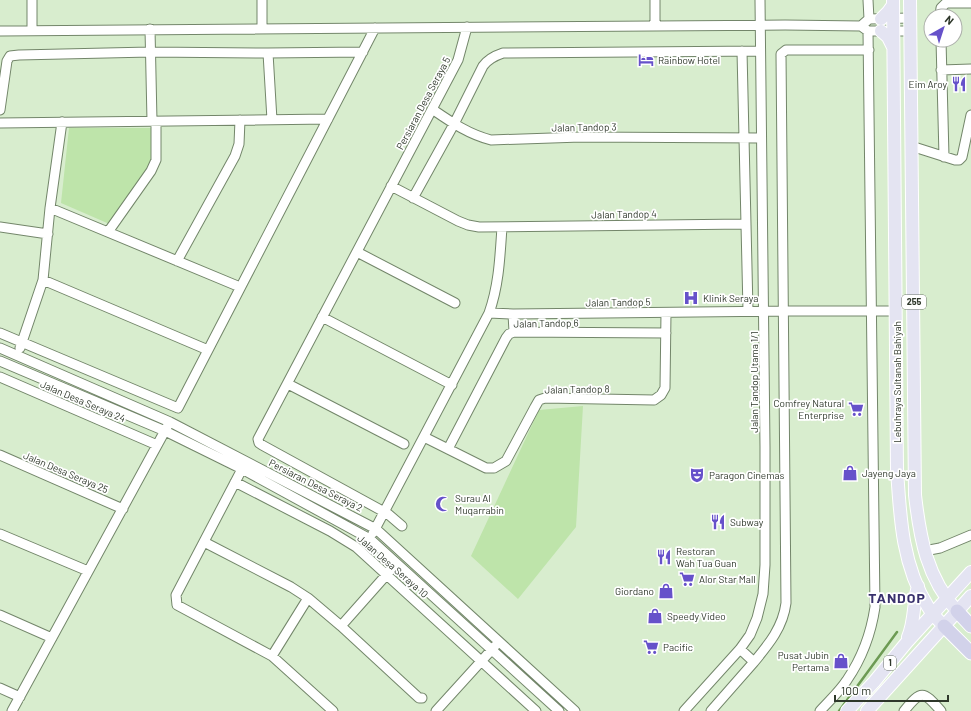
<svg xmlns="http://www.w3.org/2000/svg" width="971" height="711" font-family="Barlow,sans-serif">
  <rect width="100%" height="100%" fill="#d8edce"/>
  <!-- green -->
  <path fill="#bee4aa" d="M69,128H153V159L114,226L61,203Z
    M583,406L576,527L518,599L471,556L539,410Z"/>
  <g fill="none" stroke-linecap="round" stroke-linejoin="round">
    <!-- stream -->
    <path stroke="#6d9b54" stroke-width="2.5" d="M839,711L897,632"/>
    <!-- minor casing -->
    <g stroke="#73866a" stroke-width="11">
      <path id="minor" d="M32,0V30
        M262,0V29
        M868,0L869,19
        M940,16L941,8L946,3H971
        M655,25V0
        M861,26L869,19L910,18
        M150,29L152,121
        M0,31L785,25L861,26L868,31H910
        M941,40L944,157
        M742,51L748,311
        M268,53L363,52
        M941,70L971,69
        M432,109C451,122 468,134 491,140L581,137L760,138
        M0,110L7,61L10,56L19,55L150,52L268,53L272,120
        M0,123L328,119
        M911,146L955,160H959L962,157L971,115
        M391,186L458,221L468,225L479,227L746,224
        M413,198L454,124L483,66C488,59 494,56 503,53L760,51
        M50,208L240,287
        M0,227L48,234
        M108,232L151,171L156,160V121
        M357,252L455,303
        M177,261L235,156L239,144L240,120
        M43,280L208,350
        M489,313L513,314L783,311H896
        M513,314L514,332
        M322,317L452,385
        M0,333L178,408L375,28
        M0,348L170,422L376,529L575,711
        M20,348L43,280L50,208L62,122
        M0,361L165,431L242,469L370,539L559,711
        M0,377L157,445
        M288,384L404,444
        M424,437L486,468H494L506,461L535,407L539,400L545,398L654,400L661,395L665,388L666,313
        M448,449L506,338L509,334L514,332L666,333
        M0,455L123,509
        M242,469L176,595L177,605L272,656L333,711
        M235,482L330,531L356,547L536,711
        M402,526L388,514L262,445L259,443L258,439L458,60L467,27
        M373,533L489,313C499,285 500,256 502,227
        M0,534L88,571
        M204,542L291,587L308,598L341,626L419,698H422
        M924,551L940,548L971,535
        M0,615L52,638
        M341,626L396,564
        M272,656L308,598
        M754,662C769,644 783,627 786,603L781,54L786,50H869
        M0,688L20,697
        M12,711L167,427
        M436,711L495,646
        M684,711L740,649L750,635L757,618L763,594L765,565V447L760,0
        M711,711L754,662L740,649
        M820,711C829,701 840,691 847,680C862,658 871,634 875,607L868,31
        M904,711C922,689 923,691 941,711"/>
    </g>
    <!-- major casing -->
    <g stroke="#fff" stroke-width="14">
      <path id="major" d="M893,0L897,469C900,517 902,565 928,607C932,614 938,620 944,626
        M910,0C911,165 913,330 915,495C920,539 927,578 957,611
        M881,19L888,12L893,5
        M881,31L888,37L893,47
        M908,637C915,621 913,603 918,586
        M847,711L874,682L907,642L971,572
        M867,711L971,596"/>
    </g>
    <!-- highway casing -->
    <g stroke="#fff" stroke-width="15">
      <path id="highway" d="M957,611L971,626
        M944,626L971,653"/>
    </g>
    <!-- minor -->
    <use href="#minor" stroke="#fff" stroke-width="9"/>
    <!-- major -->
    <use href="#major" stroke="#e4e4f2" stroke-width="12"/>
    <!-- highway -->
    <use href="#highway" stroke="#d2d2ea" stroke-width="13"/>
  </g>
  <!-- icons -->
  <defs>
    <g id="hotel-bare" transform="scale(1.2)"><path d="M-6-4.5h1.5V1H6V5H4.5V3h-9V5H-6ZM-4 0a1.8 1.8 0 1 1 3.6 0ZM.5 0V-2.5h3Q6-2.5 6 0Z" fill="#6651ca" stroke="#fff" stroke-width="2.5" paint-order="stroke"/></g>
    <g id="restaurant-bare" transform="scale(1.2)"><path d="M-5-6h1v4h1v-4h1v4h1v-4h1v5L-1.5 .5V6h-2V.5L-5-1ZM5-6V6H3V1.5H1.5Q1.5-4 5-6Z" fill="#6651ca" stroke="#fff" stroke-width="2.5" paint-order="stroke"/></g>
    <g id="hospital-bare" transform="scale(1.2)"><path d="M-5-5h3v3.5h4V-5h3V5h-3V1.5h-4V5h-3Z" fill="#6651ca" stroke="#fff" stroke-width="2.5" paint-order="stroke"/></g>
    <g id="supermarket-bare" transform="scale(1.2)"><path d="M-6-5.5h2.5l.6 2H6L4.5 2H-2.5L-4.4-4H-6ZM-1.5 3.2a1.3 1.3 0 1 0 .1 0ZM3 3.2a1.3 1.3 0 1 0 .1 0Z" fill="#6651ca" stroke="#fff" stroke-width="2.5" paint-order="stroke"/></g>
    <g id="shop-bare" transform="scale(1.2)"><path d="M-5-2.5h2.3a2.7 3.5 0 0 1 5.4 0H5L5.5 6h-11ZM-1.5-2.5h3a1.5 2.3 0 0 0-3 0Z" fill="#6651ca" stroke="#fff" stroke-width="2.5" paint-order="stroke"/></g>
    <g id="theatre-bare" transform="scale(1.2)"><path d="M-5-5.5Q0-4 5-5.5V0Q5 5 0 6Q-5 5-5 0ZM-3.3-2.5H-1v1.5H-3.3ZM1-2.5H3.3v1.5H1ZM-2.8 1Q0 5.5 2.8 1Z" fill="#6651ca" stroke="#fff" stroke-width="2.5" paint-order="stroke"/></g>
    <g id="mosque-bare" transform="scale(1.2)"><path d="M3.5-4.9A6 6 0 1 0 3.5 4.9A5 5 0 1 1 3.5-4.9Z" fill="#6651ca" stroke="#fff" stroke-width="2.5" paint-order="stroke"/></g>
  </defs>
  <g fill-rule="evenodd">
    <use href="#hotel-bare" x="646" y="60"/>
    <use href="#restaurant-bare" x="959" y="84"/>
    <use href="#hospital-bare" x="691" y="298"/>
    <use href="#supermarket-bare" x="856" y="409"/>
    <use href="#shop-bare" x="850" y="473"/>
    <use href="#theatre-bare" x="697" y="475"/>
    <use href="#mosque-bare" x="443" y="504"/>
    <use href="#restaurant-bare" x="718" y="522"/>
    <use href="#restaurant-bare" x="664" y="557"/>
    <use href="#supermarket-bare" x="687" y="579"/>
    <use href="#shop-bare" x="666" y="591"/>
    <use href="#shop-bare" x="655" y="616"/>
    <use href="#supermarket-bare" x="651" y="647"/>
    <use href="#shop-bare" x="841" y="661"/>
  </g>
  <g text-anchor="middle" stroke-width="3.5" stroke-linejoin="round" paint-order="stroke">
    <!-- shield labels -->
    <g fill="#fff" stroke="#6d746b" stroke-width="1">
      <rect x="902" y="295" width="24" height="14" rx="3"/>
      <rect x="884" y="656" width="12" height="14" rx="3"/>
    </g>
    <g font-size="9" font-weight="bold" fill="#2f382b">
      <text x="914" y="305">255</text>
      <text x="890" y="666">1</text>
    </g>
    <!-- poi labels -->
    <g font-size="10" fill="#2f382b" stroke="#fff" text-anchor="start">
      <text x="658" y="64">Rainbow Hotel</text>
      <text x="947" y="88" text-anchor="end">Eim Aroy</text>
      <text x="703" y="302">Klinik Seraya</text>
      <text x="844" y="407" text-anchor="end">Comfrey Natural<tspan x="844" dy="12">Enterprise</tspan></text>
      <text x="862" y="477">Jayeng Jaya</text>
      <text x="709" y="479">Paragon Cinemas</text>
      <text x="455" y="502">Surau Al<tspan x="455" dy="12">Muqarrabin</tspan></text>
      <text x="730" y="526">Subway</text>
      <text x="676" y="555">Restoran<tspan x="676" dy="12">Wah Tua Guan</tspan></text>
      <text x="699" y="583">Alor Star Mall</text>
      <text x="654" y="595" text-anchor="end">Giordano</text>
      <text x="667" y="620">Speedy Video</text>
      <text x="663" y="651">Pacific</text>
      <text x="829" y="659" text-anchor="end">Pusat Jubin<tspan x="829" dy="12">Pertama</tspan></text>
    </g>
    <!-- street labels -->
    <g font-size="10" fill="#2f382b" stroke="#fff">
      <text transform="translate(423 103) rotate(-62)" y="4">Persiaran Desa Seraya 5</text>
      <text transform="translate(584 127) rotate(-1)" y="4">Jalan Tandop 3</text>
      <text transform="translate(624 214) rotate(-1)" y="4">Jalan Tandop 4</text>
      <text transform="translate(618 302) rotate(-1)" y="4">Jalan Tandop 5</text>
      <text transform="translate(546 323) rotate(-1)" y="4">Jalan Tandop 6</text>
      <text transform="translate(754 382) rotate(-90)" y="4">Jalan Tandop Utama 1/1</text>
      <text transform="translate(897 382) rotate(-90)" y="4">Lebuhraya Sultanah Bahiyah</text>
      <text transform="translate(577 389) rotate(-1)" y="4">Jalan Tandop 8</text>
      <text transform="translate(83 401) rotate(23)" y="4">Jalan Desa Seraya 24</text>
      <text transform="translate(66 472) rotate(23)" y="4">Jalan Desa Seraya 25</text>
      <text transform="translate(316 485) rotate(27)" y="4">Persiaran Desa Seraya 2</text>
      <text transform="translate(393 566) rotate(41)" y="4">Jalan Desa Seraya 10</text>
    </g>
    <!-- district labels -->
    <g font-size="14" font-weight="bold" letter-spacing="1" fill="#39316d" stroke="#fff">
      <text x="897" y="603">TANDOP</text>
    </g>
  </g>
  <!-- north arrow -->
  <g transform="translate(943 28) rotate(39)"><circle r="19" fill="#ffffff" stroke="#acafaa"/>
  <path d="M0-3L7 15L0 10L-7 15Z" fill="#6651ca"/>
  <text y="-6" font-size="11" font-weight="bold" text-anchor="middle" fill="#2f382b">N</text>
  </g>
  <!-- scale -->
  <path d="M835 695v6h113v-6" fill="none" stroke="#2f382b" stroke-width="2"/>
  <text x="841" y="695" font-size="12" fill="#2f382b" stroke="#ffffff" stroke-width="3" paint-order="stroke">100 m</text>
</svg>
